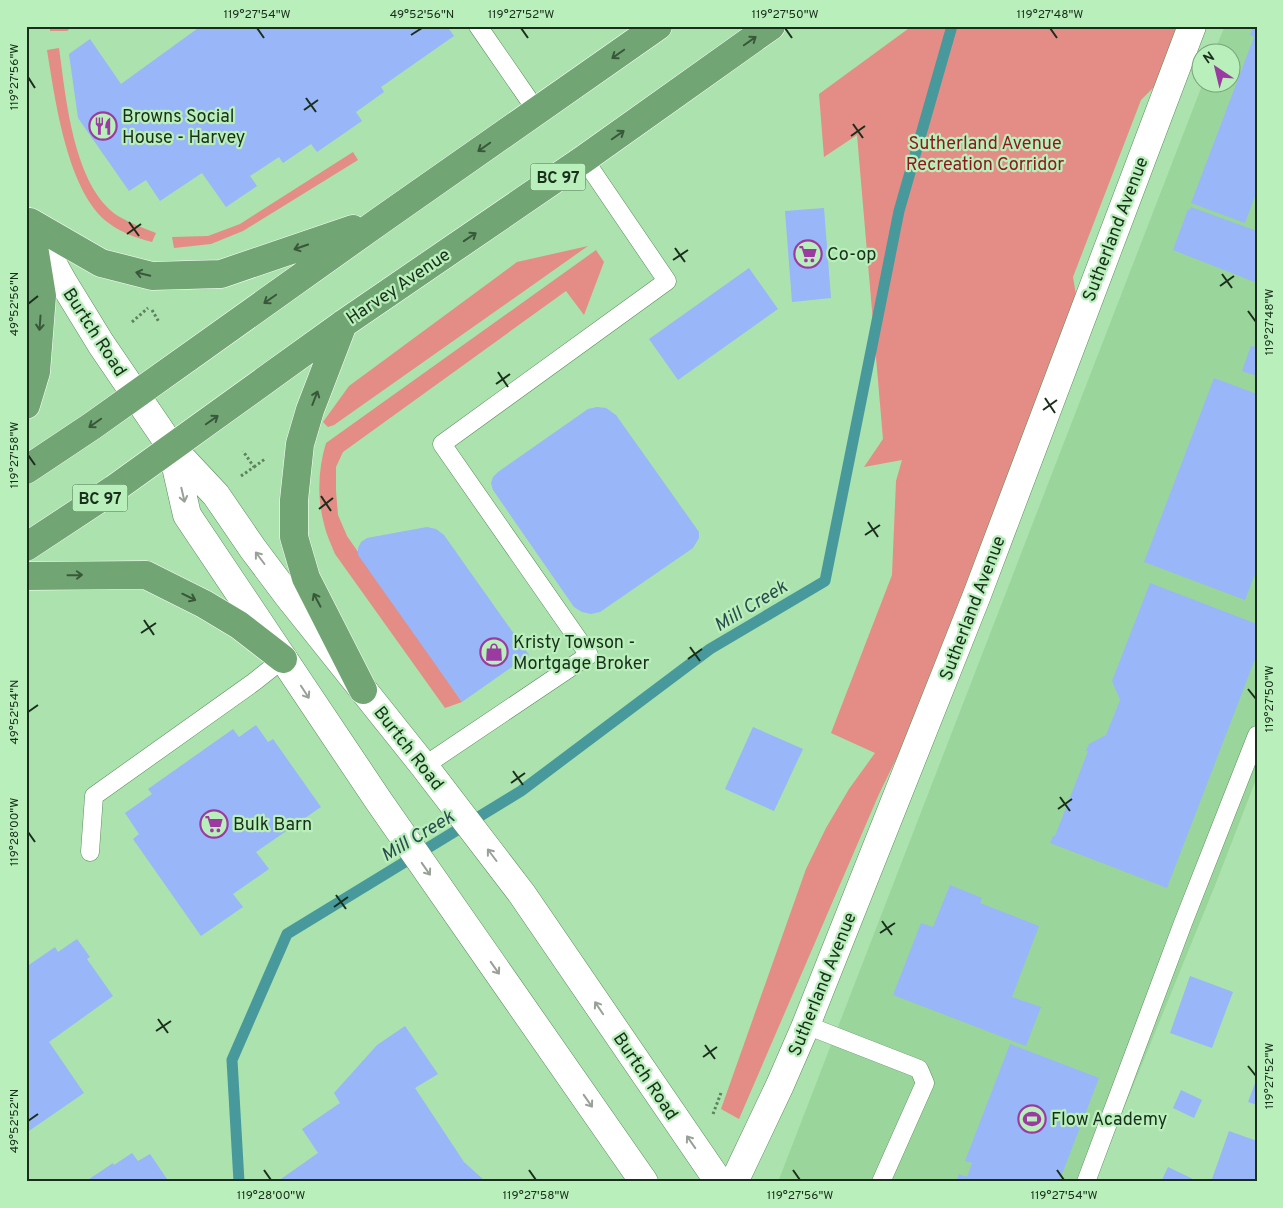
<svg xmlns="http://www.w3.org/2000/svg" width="1283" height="1208" font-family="Overpass,sans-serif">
  <rect width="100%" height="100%" fill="#ace2ad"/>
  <!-- built -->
  <path fill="#9ad69c" d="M1225,26H1257V777L1216,883L1094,1182H778L1203,83L1230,82V52H1214Z"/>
  <!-- green -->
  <path fill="#e38d86" d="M50,26H73L67,31H50Z
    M912,26H1183L1163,78L1141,100L1073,277L1077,301L920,710L879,794L739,1119L721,1109L806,869L826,828L849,789L875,753L831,733L892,575L896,481L902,460L864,467L883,439L857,135L824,157L819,94Z
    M59,48C66,97 73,186 118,216C130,223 143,228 156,233L152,242C137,238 122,233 110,224C67,194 55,98 47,50Z
    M353,152L358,160L243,231L211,244L174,248L172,237L208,236L240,224Z
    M588,246L334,425L328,427L323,422L349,386L517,262Z
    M596,250L604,262L584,315L566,291L343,452L336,467V491L338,515L347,536L462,702L445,708L335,554C331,544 326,534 324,524C317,498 318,469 326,443Z"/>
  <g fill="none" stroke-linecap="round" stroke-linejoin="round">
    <!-- stream -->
    <path stroke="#47999c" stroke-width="11" d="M239,1182L232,1060L287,934L521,791L710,649L825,581L899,211L952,26"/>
  </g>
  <!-- building -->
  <path fill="#98b6f8" d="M201,26H447L454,36L381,87L384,92L356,112L362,121L317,152L311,144L283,163L279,157L250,176L257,186L226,207L202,173L160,201L146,180L129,191L78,118L69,54L90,39L121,84Z
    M1253,26H1257V191L1245,223L1191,203L1254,37L1250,35Z
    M1191,207L1257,231V283L1173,250L1188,209L1190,210Z
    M824,208L831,298L792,302L785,211Z
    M749,268L778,309L678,380L649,339Z
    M1251,346L1257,347V376L1242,371Z
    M1214,378L1257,394V569L1245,600L1144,562Z
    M597,407L606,408L616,415L699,532V538L693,548L600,612L591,614L582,612L574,607L493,490L491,483L493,477L498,472L588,409Z
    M427,527L436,529L444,535L529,655L462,702L358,555V548L361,542L367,538Z
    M1150,583L1257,624V654L1167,888L1050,843L1053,836H1055L1088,751H1086L1089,744L1106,735L1120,700L1112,681Z
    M256,725L268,742L273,739L321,807L256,852L269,869L233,894L243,907L201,936L133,839L139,834L125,813L152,794L148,789L233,729L239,737Z
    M753,727L803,749L774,811L725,789Z
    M950,885L982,898L980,903L1039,926L1012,997L1041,1007L1026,1046L893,995L921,923L933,927Z
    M77,939L90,957L87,959L113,996L49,1042L84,1093L26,1133V967L55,947L58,952Z
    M1190,976L1233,992L1212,1048L1170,1033Z
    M405,1026L438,1074L415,1088L464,1162L486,1182H283L281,1179L318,1153L302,1129L340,1103L334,1093L377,1045Z
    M1010,1044L1099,1078L1059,1182H956L959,1174L967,1177L972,1163L965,1161Z
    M1257,1078V1105L1248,1102Z
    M1181,1090L1202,1100L1194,1118L1173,1108Z
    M1229,1131L1257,1141V1182H1218L1212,1179Z
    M132,1153L138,1161L150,1154L169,1182H85L113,1163L114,1165Z
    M1168,1167L1199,1182H1161Z"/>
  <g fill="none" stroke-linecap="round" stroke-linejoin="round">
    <!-- lane casing -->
    <g stroke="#5a8d5c" stroke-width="19">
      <path id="lane" d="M478,26L536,110
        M424,766L589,655L442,444L667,281L584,159
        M90,852L94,796L254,682L283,659
        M806,1025L919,1069L925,1083L881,1182
        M1086,1182L1183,923L1257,735"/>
    </g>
    <!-- secondary casing -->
    <g stroke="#5a8d5c" stroke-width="29">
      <path id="secondary" d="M32,227L63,282L101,344L172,448L216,495L253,549L289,597L424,766L522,894L719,1182
        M172,449L187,515L378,800L644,1182
        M734,1182L780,1085L806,1025L977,595L1192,26"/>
    </g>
    <!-- highway casing -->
    <g stroke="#fff" stroke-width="29">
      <path id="highway" d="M30,222L101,263L152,276L221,274L353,229
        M343,324L310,410L300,444L294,500V537L306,578L363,690
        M26,405L36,372L42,296L30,222
        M26,470L92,426L381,220L658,26
        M26,547L114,489L343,324L584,159L771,26
        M26,576L146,575L204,604L239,625L283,659"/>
    </g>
    <!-- path -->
    <path stroke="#5d825e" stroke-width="3" stroke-dasharray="2.5 2.5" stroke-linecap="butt" d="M152,310L159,322
      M132,322L148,308
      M254,467L265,459
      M241,476L254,467L243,451
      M713,1114L721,1093"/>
    <!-- lane -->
    <use href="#lane" stroke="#fff" stroke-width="18"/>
    <!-- secondary -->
    <use href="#secondary" stroke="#fff" stroke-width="28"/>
    <!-- highway -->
    <use href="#highway" stroke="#71a573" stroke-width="28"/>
  </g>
  <!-- one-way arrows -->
  <defs><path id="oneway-shaft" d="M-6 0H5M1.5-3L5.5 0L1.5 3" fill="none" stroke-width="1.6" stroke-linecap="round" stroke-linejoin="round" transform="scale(1.25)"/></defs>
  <g stroke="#38583a">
    <use href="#oneway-shaft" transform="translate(750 41) rotate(-35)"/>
    <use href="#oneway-shaft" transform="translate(618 54) rotate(145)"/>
    <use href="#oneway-shaft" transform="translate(618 135) rotate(-35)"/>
    <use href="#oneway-shaft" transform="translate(484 147) rotate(145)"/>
    <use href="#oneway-shaft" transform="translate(470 237) rotate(-34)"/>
    <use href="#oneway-shaft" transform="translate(301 247) rotate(161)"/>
    <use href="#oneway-shaft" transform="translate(143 274) rotate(-166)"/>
    <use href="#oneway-shaft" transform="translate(270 299) rotate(145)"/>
    <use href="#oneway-shaft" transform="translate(40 323) rotate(94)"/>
    <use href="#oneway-shaft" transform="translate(315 398) rotate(-69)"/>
    <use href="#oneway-shaft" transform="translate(212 420) rotate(-35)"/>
    <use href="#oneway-shaft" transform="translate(95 423) rotate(145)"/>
    <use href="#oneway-shaft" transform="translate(75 575) rotate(-1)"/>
    <use href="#oneway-shaft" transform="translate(189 597) rotate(26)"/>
    <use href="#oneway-shaft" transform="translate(317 600) rotate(-118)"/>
  </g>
  <g stroke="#98a198">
    <use href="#oneway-shaft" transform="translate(183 495) rotate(77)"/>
    <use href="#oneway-shaft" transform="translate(260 558) rotate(-127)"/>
    <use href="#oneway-shaft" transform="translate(305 692) rotate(57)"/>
    <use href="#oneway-shaft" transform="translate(492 855) rotate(-127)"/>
    <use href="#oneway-shaft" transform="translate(426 869) rotate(55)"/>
    <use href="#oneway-shaft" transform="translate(495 968) rotate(55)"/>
    <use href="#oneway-shaft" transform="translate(599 1008) rotate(-124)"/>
    <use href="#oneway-shaft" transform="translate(588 1101) rotate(55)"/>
    <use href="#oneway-shaft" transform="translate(691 1142) rotate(-125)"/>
  </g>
  <!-- ticks -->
  <path fill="none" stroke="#1a2f1b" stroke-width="2" d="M257,28L264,38M521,28L528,38M785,28L792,38M1050,28L1057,38M411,35L422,28M28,77L35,88M306,98L316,112M304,110L318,100M853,124L863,138M851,136L865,126M129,222L139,236M127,234L141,224M675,248L685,262M673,260L688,250M1222,274L1232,288M1220,286L1234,276M28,304L38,296M1248,311L1256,322M498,372L508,387M496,384L510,374M1045,398L1055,413M1043,410L1057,400M28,455L35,465M321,496L331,511M319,509L333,498M868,522L878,537M865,535L880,525M144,620L154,635M141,633L156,623M690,647L700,661M688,659L702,649M1248,689L1256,699M28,712L38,705M513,771L523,785M511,783L525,773M1060,797L1070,811M1058,809L1072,799M28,832L35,842M336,895L346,909M334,907L348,897M882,921L892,935M880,933L895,923M158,1019L168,1033M156,1031L171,1021M705,1045L715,1059M703,1057L717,1047M1248,1066L1256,1076M28,1121L38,1114M264,1170L271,1180M529,1170L536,1180M793,1170L800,1180M1057,1170L1064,1180"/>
  <!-- icons -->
  <defs>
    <g id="restaurant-ring" transform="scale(1.4375)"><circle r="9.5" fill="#b8efba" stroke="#9b3aa1" stroke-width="1.5"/><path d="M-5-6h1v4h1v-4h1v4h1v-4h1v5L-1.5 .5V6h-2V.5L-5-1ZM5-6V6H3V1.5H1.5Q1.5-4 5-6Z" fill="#9b3aa1"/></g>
    <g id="supermarket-ring" transform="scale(1.4375)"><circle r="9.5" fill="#b8efba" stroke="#9b3aa1" stroke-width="1.5"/><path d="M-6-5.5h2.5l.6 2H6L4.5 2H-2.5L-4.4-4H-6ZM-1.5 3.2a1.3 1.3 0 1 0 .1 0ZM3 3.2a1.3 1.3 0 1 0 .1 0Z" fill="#9b3aa1"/></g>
    <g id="shop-ring" transform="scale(1.4375)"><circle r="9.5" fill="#b8efba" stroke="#9b3aa1" stroke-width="1.5"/><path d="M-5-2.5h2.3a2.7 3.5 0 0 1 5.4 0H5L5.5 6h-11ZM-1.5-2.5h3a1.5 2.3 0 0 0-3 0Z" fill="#9b3aa1"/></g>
    <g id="stadium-ring" transform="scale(1.4375)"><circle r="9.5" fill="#b8efba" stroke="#9b3aa1" stroke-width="1.5"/><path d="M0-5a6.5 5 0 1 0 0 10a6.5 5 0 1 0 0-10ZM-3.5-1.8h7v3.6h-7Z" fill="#9b3aa1"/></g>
  </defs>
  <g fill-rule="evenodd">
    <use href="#restaurant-ring" x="103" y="126"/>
    <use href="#supermarket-ring" x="808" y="254"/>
    <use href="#shop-ring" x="494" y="652"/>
    <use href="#supermarket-ring" x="214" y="824"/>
    <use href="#stadium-ring" x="1032" y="1119"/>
  </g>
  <g text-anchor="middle" stroke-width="4.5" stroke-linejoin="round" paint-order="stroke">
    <!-- shield labels -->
    <g fill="#b8efba" stroke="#49694b" stroke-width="1">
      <rect x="530.5" y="163.5" width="55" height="27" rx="4"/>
      <rect x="72.5" y="484.5" width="55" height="27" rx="4"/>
    </g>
    <g font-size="16" font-weight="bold" fill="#1a2f1b">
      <text x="558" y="183">BC 97</text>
      <text x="100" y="504">BC 97</text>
    </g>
    <!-- poi labels -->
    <g font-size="18" fill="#1a2f1b" stroke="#b8efba" text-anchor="start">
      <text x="122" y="122">Browns Social<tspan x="122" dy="21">House - Harvey</tspan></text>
      <text x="827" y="260">Co-op</text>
      <text x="513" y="648">Kristy Towson -<tspan x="513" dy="21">Mortgage Broker</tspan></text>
      <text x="233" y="830">Bulk Barn</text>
      <text x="1051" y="1125">Flow Academy</text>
    </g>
    <!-- park labels -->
    <g font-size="18" fill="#91151b" stroke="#b8efba">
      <text x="985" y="149">Sutherland Avenue<tspan x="985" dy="21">Recreation Corridor</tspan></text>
    </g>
    <!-- street labels -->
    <g font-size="18" fill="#1a2f1b" stroke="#b8efba">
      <text transform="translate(1115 229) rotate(-69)" y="6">Sutherland Avenue</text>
      <text transform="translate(398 286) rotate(-34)" y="6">Harvey Avenue</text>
      <text transform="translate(95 332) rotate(57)" y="6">Burtch Road</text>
      <text transform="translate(972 608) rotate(-69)" y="6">Sutherland Avenue</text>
      <text transform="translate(409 748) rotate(52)" y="6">Burtch Road</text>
      <text transform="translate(822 984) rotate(-68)" y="6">Sutherland Avenue</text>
      <text transform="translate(646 1076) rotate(56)" y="6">Burtch Road</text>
    </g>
    <!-- water labels -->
    <g font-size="19" font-style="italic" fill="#2b4c50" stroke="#b8efba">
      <text transform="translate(750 605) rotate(-31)" y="7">Mill Creek</text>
      <text transform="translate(417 835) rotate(-31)" y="7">Mill Creek</text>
    </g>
  </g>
  <!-- border -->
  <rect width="1283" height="1208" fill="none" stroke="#b8efba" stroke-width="55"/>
  <!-- north arrow -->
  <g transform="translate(1216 68) rotate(325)"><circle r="24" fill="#b8efba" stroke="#79a27a"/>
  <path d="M0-4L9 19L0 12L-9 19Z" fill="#9b3aa1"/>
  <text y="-8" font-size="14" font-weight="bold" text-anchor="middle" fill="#1a2f1b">N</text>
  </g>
  <rect x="28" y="28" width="1228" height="1152" fill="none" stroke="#1a2f1b" stroke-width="2"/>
  <g font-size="12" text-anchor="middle" fill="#1a2f1b">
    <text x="257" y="18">119°27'54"W</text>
    <text x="422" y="18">49°52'56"N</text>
    <text x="521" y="18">119°27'52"W</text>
    <text x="785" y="18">119°27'50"W</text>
    <text x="1050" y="18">119°27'48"W</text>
    <text transform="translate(14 77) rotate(-90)" y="4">119°27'56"W</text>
    <text transform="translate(14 304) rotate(-90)" y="4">49°52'56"N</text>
    <text transform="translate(1269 322) rotate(-90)" y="4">119°27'48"W</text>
    <text transform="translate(14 455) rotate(-90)" y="4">119°27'58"W</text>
    <text transform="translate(1269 699) rotate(-90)" y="4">119°27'50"W</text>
    <text transform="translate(14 712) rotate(-90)" y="4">49°52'54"N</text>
    <text transform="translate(14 832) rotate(-90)" y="4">119°28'00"W</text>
    <text transform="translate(1269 1076) rotate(-90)" y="4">119°27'52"W</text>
    <text transform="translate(14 1121) rotate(-90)" y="4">49°52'52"N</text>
    <text x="271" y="1199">119°28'00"W</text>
    <text x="536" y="1199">119°27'58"W</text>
    <text x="800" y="1199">119°27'56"W</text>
    <text x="1064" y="1199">119°27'54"W</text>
  </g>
</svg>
